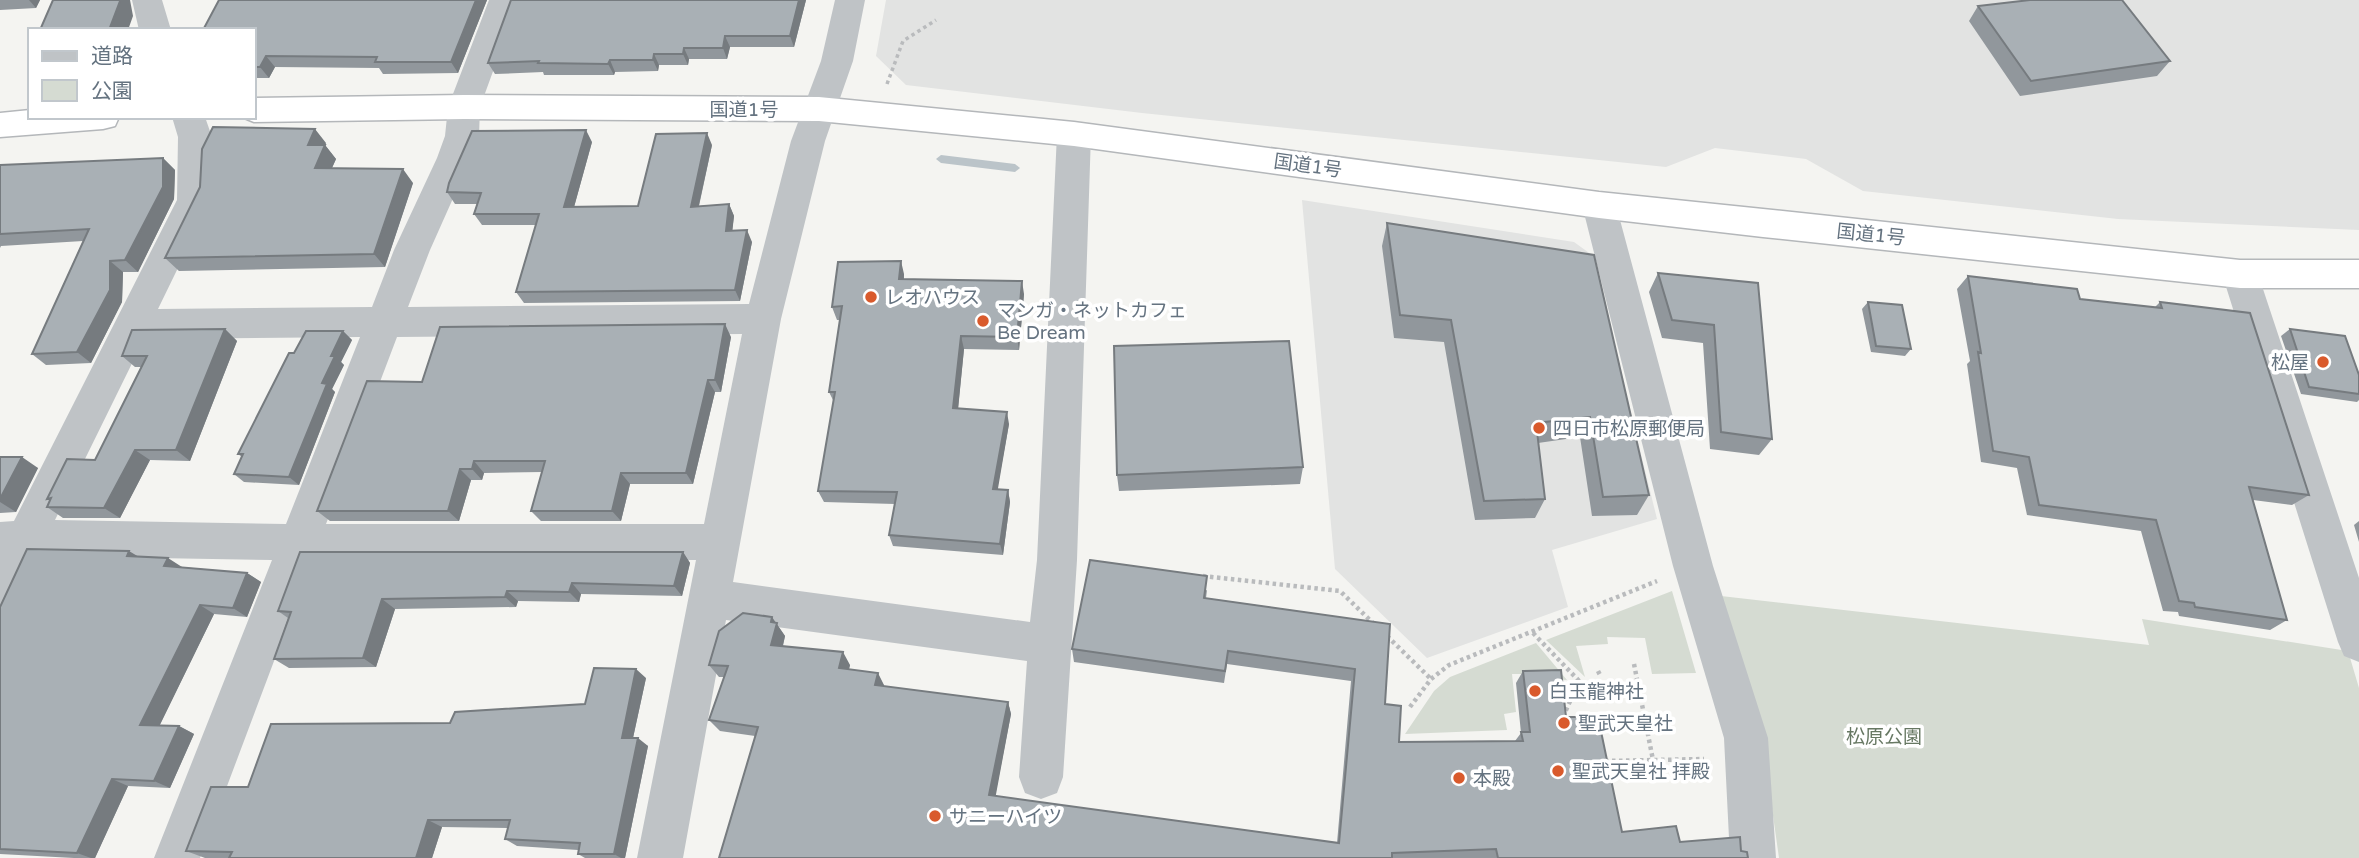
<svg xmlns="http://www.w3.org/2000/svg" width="2359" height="858" font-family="'Varela Round','Noto Sans JP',sans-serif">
  <rect width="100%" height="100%" fill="#f4f4f1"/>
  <!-- built -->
  <path fill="#e2e3e2" d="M886,0H2359V230L2118,219L1863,191L1806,159L1715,148L1666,167L1142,113L906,85L876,56Z
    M1302,200L1574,242L1592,255L1657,519L1552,550L1568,607L1427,658L1335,569Z"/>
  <!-- green -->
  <path fill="#d5dbd2" d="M1672,591L1696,673L1652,674L1645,638L1607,637L1608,644L1576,646L1585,677L1546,640Z
    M1721,596L2149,645L2142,619L2348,651L2359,688V858H1779L1765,759Z
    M1536,643L1567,680L1547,679L1546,674H1512L1516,712L1504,714L1507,730L1405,734L1434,691L1450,677Z"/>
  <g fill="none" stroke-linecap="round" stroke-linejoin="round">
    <!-- stream -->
    <path fill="#bbc4c9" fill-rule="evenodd" d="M941,155L1015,164L1020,168L1015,172L941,163L936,159Z"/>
    <!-- highway casing -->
    <g stroke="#b4b7ba" stroke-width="3">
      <path id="highway" d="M464,95L819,97L1074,122L1599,192L1763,209L2240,260H2359V288H2240L1763,237L1599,218L1074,146L819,121L464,119L254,122L242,117H254V98Z
        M30,110V117H119L115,126L103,129L0,137V113Z"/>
    </g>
    <!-- path-far1 -->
    <path stroke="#b9bbbd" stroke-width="3.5" stroke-dasharray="3.5 3.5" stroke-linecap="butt" d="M887,84L903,41L936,20"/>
    <!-- path -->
    <path stroke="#b9bbbd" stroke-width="4.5" stroke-dasharray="3.5 3.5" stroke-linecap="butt" d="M1203,576L1340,591L1375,625
      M1533,633L1583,685
      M1387,636L1431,679
      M1634,664L1653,760
      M1598,671L1600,675
      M1559,690H1575L1583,685L1637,684
      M1410,707L1431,679L1449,665L1657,581
      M1563,717L1575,690
      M1605,761L1704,759"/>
    <!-- minor -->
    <path fill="#bfc3c6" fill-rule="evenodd" d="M132,0H162L171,30H139Z
      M489,0H519L480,107L479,136L471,158L430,250L408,307L749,304L791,141L821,61L835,0H865L853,61L825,141L781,319L733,582L1030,622L1037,560L1057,134L1062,125L1074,122L1086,125L1091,134L1077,560L1063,777L1057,793L1041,799L1025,793L1019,777L1027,661L726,620L683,858H637L696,560H312L200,858H154L272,560L38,556L15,603L0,609V522L14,521L177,200L178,137L172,117H205L212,137L211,200L158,309L372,307L394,250L437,158L445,136L448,107ZM742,334L704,524H326L397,337ZM360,337L286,524L55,520L144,339Z
      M1599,192L1611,196L1616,205L1713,566L1768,738L1776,858H1730L1724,738L1673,566L1582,205L1587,196Z
      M2240,260L2253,264L2258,274L2359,578V662L2344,656L2338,642L2222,274L2227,264Z"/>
    <!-- highway -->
    <use href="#highway" fill="#fff" fill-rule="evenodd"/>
  </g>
  <!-- wall -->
  <path fill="#91979c" d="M0,0H40L36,8L0,10Z
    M219,0H487L458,73L383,74L379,68L275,67L269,78H254V30Z
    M511,0H806L794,47H730L727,59H689L688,65H659L658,71L615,72L614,75H544L543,72L495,74L488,63Z
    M1978,6L2170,61L2157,76L2020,96L1969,21Z
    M592,142L574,207L638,206L712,145L699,206L729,204L734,216L732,231L752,242L740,301L524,303L516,292L536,225H482L474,214L477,204H455L447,192Z
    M326,143L325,145L336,159L332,168L413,183L385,267L179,271L165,258Z
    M163,158L175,170L174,199L138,272H123L122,302L91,363L46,365L32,354L83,241L1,246L0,248V165Z
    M1387,223L1594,255L1649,495L1637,515L1592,516L1580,437L1538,443L1545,499L1535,518L1475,520L1444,342L1394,338L1382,246Z
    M1658,273L1758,283L1772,439L1759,455L1710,449L1703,343L1662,338L1649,292Z
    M904,274V279L1024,294L1019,350L964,349L958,408L1009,424L997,490H1008L1010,502L1003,555L893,546L889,535L895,504L824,502L818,491L834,402L829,392L840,320H837L832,307Z
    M1968,276L2080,299L2155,307L2160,302L2309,495L2292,505L2253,500L2287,620L2270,630L2179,616L2178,612L2163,611L2141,531L2027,515L2017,468L1981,462L1967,364L1970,361L1957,289Z
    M1868,302L1911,349L1905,356L1871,352L1862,309Z
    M225,329L237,341L190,461L150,460L120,518H63L47,507L50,500L47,499L95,460L141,367H135L122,356Z
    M2290,329L2359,375V400L2357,402L2301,394L2281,336Z
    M343,331L352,340L341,362L344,365L332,389L335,392L299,485L244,482L234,474L242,457L238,454Z
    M731,337L721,392H715L693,484H630L621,521H541L531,511L542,472L484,473L482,480H471L459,521H330L317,511L422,382Z
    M0,457L38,468L16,512L0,513Z
    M1303,467L1300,484L1119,491L1117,475Z
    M2359,521V542L2354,525Z
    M683,552L690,563L682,596L581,594L579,602L518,601L516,607L395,609L376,667L289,668L274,659L288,618L278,611Z
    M138,557L182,567L247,573L261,582L247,617L214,614L159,726H179L194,734L170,788L128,786L95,858H74L0,854V607Z
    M1207,590L1206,598L1390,624L1385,704L1399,742L1515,741L1521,733L1516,683L1523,671L1566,717L1622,832L1680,842L1741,851L1748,858H719L755,736L720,731L709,720L724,677H719L709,665L776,623L785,636L783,646L850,665L849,669L884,685V686L1008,702L1011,714L995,796L1337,843L1351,681L1227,664L1224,683L1074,662L1072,649Z
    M646,678L633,738L648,746L625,858H585L578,854V850L517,846L505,839L508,828L442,827L432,858H205L186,851L248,787L450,723L585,704Z"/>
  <!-- shaded-wall -->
  <path fill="#767b7f" d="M29,0H40L36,8Z
    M120,0H130L133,16L128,30H109Z
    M476,0H487L458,73L451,62Z
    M799,0H806L794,47L790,36Z
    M725,36L730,47L727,59L723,48Z
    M684,48L689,59L688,65L683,54Z
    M654,54L659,65L658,71L653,60Z
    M266,56L275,67L269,78L260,67Z
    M610,60L615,72L614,75L608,64Z
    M315,129L326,143L323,149L325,145L336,159L326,181L315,168L308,145Z
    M586,130L592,142L571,218L564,207Z
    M707,133L712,145L696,218L691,207Z
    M163,158L175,170L174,199L138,272L125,260Z
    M403,169L413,183L385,267L374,254Z
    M729,204L734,216L731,243L726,231Z
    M747,230L752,242L740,301L735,290Z
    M110,261L123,272L122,302L91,363L77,352Z
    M901,261L904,274L903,292L899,279Z
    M1022,281L1024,294L1019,350L1017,337Z
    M725,324L731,337L721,392L715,380Z
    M225,329L237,341L190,461L176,450Z
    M343,331L352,340L341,362L344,365L332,389L335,392L299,485L289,477L331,356Z
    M961,336L964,349L957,420L953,408Z
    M708,380L715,392L693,484L686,473Z
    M1007,412L1009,424L996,500L993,489Z
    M135,450L150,460L120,518L104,508Z
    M22,457L38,468L16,512L0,502V499Z
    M474,461L484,473L482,480L472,469Z
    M460,469L471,480L459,521L448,511Z
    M621,473L630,484L621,521L612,511Z
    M1008,490L1010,502L1003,555L1000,544Z
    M129,551L144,560L127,556Z
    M683,552L690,563L682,596L674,586Z
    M168,558L182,567L164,566Z
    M247,573L261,582L247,617L233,608Z
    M572,583L581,594L579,602L569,592Z
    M507,591L518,601L516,607L505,597Z
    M382,599L395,609L376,667L363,658Z
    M200,605L214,614L156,733L140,725Z
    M772,617L785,636L780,657L771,645V622Z
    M843,652L850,665L846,680L839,668Z
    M636,669L646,678L631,747L622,738Z
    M878,673L884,685L881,697L875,685Z
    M1008,702L1011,714L994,805L989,795Z
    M179,726L194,734L170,788L154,781Z
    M638,738L648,746L625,858H621L614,854Z
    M112,779L128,786L95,858H91L77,853Z
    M428,820L442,827L432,858H416Z"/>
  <!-- building -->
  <path fill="#a9b0b5" stroke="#767b7f" stroke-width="2" d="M53,0H120V1L109,30H40Z
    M219,0H476L451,62H375L377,57L266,56L260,67H254V30H203Z
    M511,0H799L790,36H725L723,48H684L683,54H654L653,60H610L608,64L538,63L539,61L488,63Z
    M2030,0H2122L2170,61L2031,81L1978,6Z
    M213,127L315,129L308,145H325L315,168L403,169L374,254L165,258L200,187L202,149Z
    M586,130L564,207L638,206L656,134L707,133L691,207L729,204L726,231L747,230L735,290L516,292L539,214H474L481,193L447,192L449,183L472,131Z
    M163,158V187L125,260L110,261V290L77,352L32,354L89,229L0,234V165Z
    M1387,223L1594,255L1649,495L1603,497L1590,417L1536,423L1545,499L1484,501L1451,320L1400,315Z
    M901,261L899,279L1022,281L1017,337L961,336L953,408L1007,412L993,489L1008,490L1000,544L889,535L897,492L818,491L835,392H829L842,306L832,307L838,262Z
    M1658,273L1758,283L1772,439L1721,432L1714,325L1672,320Z
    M1968,276L2077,289L2080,299L2162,308L2160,302L2250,313L2309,495L2249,487L2287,620L2195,607L2194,603L2179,601L2156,520L2039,505L2029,457L1993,451L1978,352L1981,353Z
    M1868,302L1902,305L1911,349L1876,346Z
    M725,324L715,380H708L686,473H621L612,511H531L545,461H474L472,469H460L448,511H317L367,381L422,382L440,327Z
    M225,329L176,450H135L104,508L47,507L51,498L47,499L67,459L95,460L147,356H122L132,330Z
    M2290,329L2345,336L2359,375V394L2309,387Z
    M306,331H343L331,356H335L322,383L327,384L289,477L234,474L243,454H238L289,353H294Z
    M1289,341L1303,467L1117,475L1114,346Z
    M0,457H22L0,499Z
    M27,549L129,551L127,556L168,558L164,566L247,573L233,608L200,605L140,725L179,726L154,781L112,779L77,853L0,849V607Z
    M300,552H683L674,586L572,583L569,592L507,591L505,597L382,599L363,658L274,659L291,612L278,611Z
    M1090,560L1207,576L1204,598L1390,624L1385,704L1401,706L1399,742L1523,741L1521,732H1530L1523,671L1561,670L1566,717H1598L1622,832L1676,826L1680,842L1740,837L1741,851L1747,852L1748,858H1498L1496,849L1392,853V858H719L758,727L709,720L728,666L709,665L719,631L743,613L772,617L771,622L777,623L771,645L843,652L839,668L878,673L875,685L1008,702L989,795L1339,843L1355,669L1228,651L1225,671L1072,649Z
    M594,668L636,669L622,738H638L614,854H578L580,843L505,839L510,820H428L416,858H229L232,852L186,851L211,787H248L271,724L450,723L455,712L585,704Z"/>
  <!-- markers -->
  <g fill="#d95a2c" stroke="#fff" stroke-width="2.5">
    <circle cx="871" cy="297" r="7"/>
    <circle cx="983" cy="321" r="7"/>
    <circle cx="2323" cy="362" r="7"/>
    <circle cx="1539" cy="428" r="7"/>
    <circle cx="1535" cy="691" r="7"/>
    <circle cx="1564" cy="723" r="7"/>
    <circle cx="1558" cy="771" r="7"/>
    <circle cx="1459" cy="778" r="7"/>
    <circle cx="935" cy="816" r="7"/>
  </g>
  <g text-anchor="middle" stroke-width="7" stroke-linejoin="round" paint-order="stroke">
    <!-- street labels -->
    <g font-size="19" fill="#657380" stroke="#fff">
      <text x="744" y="116">国道1号</text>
      <text transform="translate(1308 165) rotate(8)" y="7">国道1号</text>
      <text transform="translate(1871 234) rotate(6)" y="7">国道1号</text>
    </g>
    <!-- poi labels -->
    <g font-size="19" fill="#657380" stroke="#fff" text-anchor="start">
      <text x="885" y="304">レオハウス</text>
      <text x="997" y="317">マンガ・ネットカフェ<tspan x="997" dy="22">Be Dream</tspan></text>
      <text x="2309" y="369" text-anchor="end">松屋</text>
      <text x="1553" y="435">四日市松原郵便局</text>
      <text x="1549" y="698">白玉龍神社</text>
      <text x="1578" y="730">聖武天皇社</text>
      <text x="1572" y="778">聖武天皇社 拝殿</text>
      <text x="1473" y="785">本殿</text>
      <text x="949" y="823">サニーハイツ</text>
    </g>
    <!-- park labels -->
    <g font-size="19" fill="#677863" stroke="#fff">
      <text x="1884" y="743">松原公園</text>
    </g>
  </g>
  <!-- legend -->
  <rect x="28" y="28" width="228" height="91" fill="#ffffff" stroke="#c1c7cc" stroke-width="2"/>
  <rect x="42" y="51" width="35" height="10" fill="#bfc3c6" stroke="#c1c7cc" stroke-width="2"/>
  <text x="91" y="63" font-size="21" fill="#657380">道路</text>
  <rect x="42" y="80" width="35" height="21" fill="#d5dbd2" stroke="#c1c7cc" stroke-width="2"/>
  <text x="91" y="98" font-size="21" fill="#657380">公園</text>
</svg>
